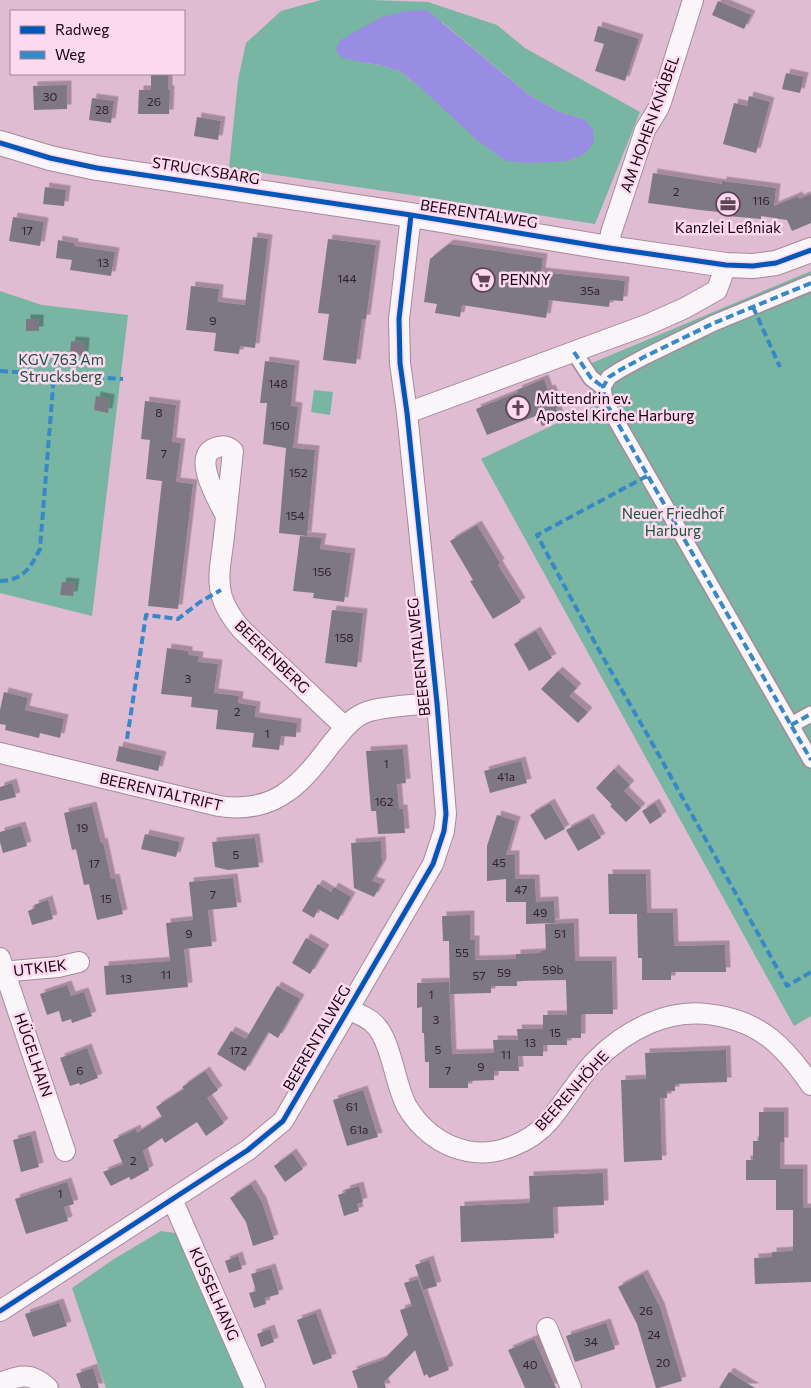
<svg xmlns="http://www.w3.org/2000/svg" width="811" height="1388" font-family="Commissioner,sans-serif">
  <defs>
    <filter id="shadow"><feDropShadow dx="4.5" dy="-4.5" stdDeviation="0" flood-color="#0004"/></filter>
  </defs>
  <rect width="100%" height="100%" fill="#e0bcd3"/>
  <!-- green -->
  <path fill="#78b5a2" fill-rule="evenodd" d="M321,0H370L428,2L497,25L525,48L640,112L595,224L418,196L229,168L238,80L246,43L281,11ZM442,22L529,95L557,111L585,120L420,87L400,71L380,65L360,62Z
    M811,271V1016L794,1026L481,459L598,404L580,368Z
    M0,291L42,305L128,315L92,616L0,593Z
    M314,390L333,392L330,415L311,412Z
    M161,1231L188,1235L256,1388H106L72,1288L114,1259Z"/>
  <!-- water -->
  <path fill="#998ce3" d="M427,10L529,95L557,111L585,120L593,129L594,143L584,154L567,161L529,163L506,161L477,140L420,87L400,71L380,65L360,62L343,58L336,51L337,46L342,39L382,17L406,11Z"/>
  <!-- building -->
  <path fill="#7e7784" filter="url(#shadow)" d="M718,1L751,15L744,29L712,15Z
    M598,26L639,39L625,81L595,71L604,44L594,41Z
    M786,73L804,77L800,93L782,89Z
    M151,74H168V90H170L169,114H138L139,90H151Z
    M67,85V109L34,110L33,86Z
    M749,96L770,102L756,153L723,144L734,103L747,106Z
    M92,98L114,101L111,123L89,120Z
    M197,117L221,121L218,140L194,136Z
    M653,173L722,184V181L776,188L774,206L798,196L799,199L811,194V223L792,231L787,220L761,216V219L728,216V213L700,210L648,203Z
    M45,187L66,190L64,206L43,204Z
    M13,217L44,222L40,246L9,241Z
    M253,237L268,239L255,348L240,346L239,354L214,351L216,333L186,330L191,286L219,289L218,302L245,305Z
    M328,239L376,245L366,319H362L356,364L323,360L329,314L318,313Z
    M58,240L74,243V246L115,252L111,276L70,270L72,260L56,258Z
    M449,244L543,258L541,272L625,281L623,301L610,300L609,307L549,300L546,318L462,305L460,317L435,313L437,304L424,302L430,259Z
    M26,319H39V331H26Z
    M71,341L85,342L84,356L70,355Z
    M265,361L295,365L291,406L298,407L293,448L315,450L307,536L279,533L286,448L263,444L267,403H260Z
    M544,379L548,390L551,389L559,407L556,408L560,419L542,426L538,415L487,435L476,409L518,392L517,390Z
    M96,396L110,399L108,413L94,410Z
    M145,401L176,405L172,442L181,443L176,482L193,484L178,609L148,606L162,481L146,479L150,440L141,439Z
    M477,525L500,563L498,565L521,602L493,619L470,581L473,580L450,541Z
    M300,536L322,538L320,549L351,553L344,602L313,598L314,593L293,591Z
    M62,582L75,583L73,596L60,595Z
    M332,610L363,613L357,667L325,663Z
    M536,631L552,658L529,671L514,644Z
    M167,648L188,651V655L199,656L198,662L218,664L214,693L239,696L238,703L256,706L255,717L297,723L296,737L281,736L279,750L252,747L254,733L216,729L218,710L191,707L192,697L161,694Z
    M558,671L577,688L569,696L588,712L578,723L541,689Z
    M4,692L28,698L25,710L64,719L60,738L40,733L39,738L5,730L6,725L0,724V710Z
    M119,746L162,756L158,771L116,761Z
    M403,749L406,783L397,784L399,809H403L405,833L378,834L376,811H371L366,751Z
    M521,761L527,783L490,793L484,771Z
    M614,769L630,785L624,791L641,808L626,822L610,806L612,805L596,788Z
    M12,783L16,797L0,801V787Z
    M550,803L565,829L545,840L530,815Z
    M655,803L662,816L650,824L642,811Z
    M92,806L101,843L103,842L111,879L115,878L123,914L97,920L89,884L84,885L76,849L72,850L64,813Z
    M497,815L516,821L506,855H515V879H506H535L536,902H506V879L487,881V846Z
    M589,818L601,838L578,851L566,830Z
    M21,826L27,846L3,853L0,842V832Z
    M145,834L180,842L176,857L141,849Z
    M255,838L259,867L228,870L215,867L212,842Z
    M381,841L382,863L372,881L381,884L374,897L354,888L351,843Z
    M608,874H646L647,913H673L674,946L725,945L726,972H671V980H642V958H638L637,914H609Z
    M233,878L237,907L208,910L212,946L184,949L188,987L106,995L104,966L170,961L166,923L193,920L189,882Z
    M318,884L331,892L334,887L351,897L338,920L318,909L314,918L302,911Z
    M48,900L53,919L32,925L28,911L35,908L34,905Z
    M554,901L555,923L526,924V902Z
    M470,915V940H475V960L516,959V954L541,953V951L546,950L545,924L574,923L575,961H612L613,1014H581V1038H567V1045H543V1056H518L519,1071H494V1080L468,1081V1088H429V1062H425L424,1033H422V1007L417,1008V983L449,982L452,1054L494,1053L493,1040H518L517,1029H543V1015H567L566,980L517,981V986H491V993L450,994L449,941H443L442,916Z
    M306,938L325,949L310,974L292,963Z
    M67,985L71,996L84,992L92,1016L72,1023L71,1019L62,1022L59,1011L47,1015L40,994Z
    M277,986L300,999L278,1038L268,1032L245,1071L217,1054L231,1031L246,1039Z
    M87,1048L98,1078L80,1085L79,1083L70,1086L60,1058Z
    M726,1050L727,1082L675,1084V1091H667V1098H660L662,1160L624,1162L621,1080L646,1079L645,1053Z
    M205,1071L218,1090L207,1098L224,1123L206,1136L197,1122L165,1143L162,1138L143,1151L149,1170L131,1180L129,1177L111,1186L103,1172L123,1164L113,1140L136,1129L137,1133L162,1117L156,1107L184,1089L182,1087Z
    M363,1090L378,1137L347,1146L333,1100Z
    M759,1112H784V1142H780V1169H803V1208H811V1282L755,1284L754,1258L772,1257V1252L793,1251V1210H776V1180H746V1160H753V1141H759Z
    M31,1135L39,1167L21,1172L13,1140Z
    M292,1153L303,1169L285,1182L274,1166Z
    M603,1173L604,1205L553,1207L554,1238L461,1242L460,1206L530,1203L529,1176Z
    M67,1182L74,1204L64,1207L68,1221L26,1234L15,1199Z
    M251,1184L262,1202L274,1239L253,1246L246,1222L230,1198Z
    M359,1186L363,1202L357,1204L359,1211L344,1216L338,1195L346,1192L345,1190Z
    M238,1256L242,1269L229,1273L225,1261Z
    M429,1260L437,1286L423,1290L415,1265Z
    M271,1268L279,1294L265,1298L266,1304L254,1308L249,1293L256,1291L251,1274Z
    M643,1274L660,1307L682,1381L658,1388H656L637,1324L618,1287Z
    M418,1279L449,1370L429,1378L427,1374L424,1376L415,1350L384,1382L386,1388H358L352,1371L383,1360L408,1335L400,1310L412,1306L404,1283Z
    M59,1303L67,1326L33,1337L25,1314Z
    M316,1313L332,1358L313,1365L297,1320Z
    M606,1323L615,1349L575,1362L566,1336Z
    M270,1329L274,1342L261,1347L257,1334Z
    M534,1339L540,1352L556,1388H525L514,1363L508,1350Z
    M93,1368L99,1388H81L76,1374Z
    M729,1372L755,1388H719Z"/>
  <g fill="none" stroke-linecap="round" stroke-linejoin="round">
    <!-- pedestrian casing -->
    <g stroke="#a58a9b" stroke-width="18">
      <path id="pedestrian" d="M811,283L714,323L644,357L620,370L609,377L603,387L605,401L811,760
        M574,352L591,378L603,387
        M791,725L811,714"/>
    </g>
    <!-- minor casing -->
    <g stroke="#a58a9b" stroke-width="22">
      <path id="minor" d="M609,248L611,233L645,130L658,109L661,102L693,0
        M407,413L649,324L685,308L717,290L726,265
        M226,516C219,502 191,456 215,448C222,445 228,446 233,451C230,479 227,507 224,536C222,556 216,578 222,597C226,610 234,621 242,630L345,727
        M0,753L219,806C242,810 269,806 288,791C305,779 319,760 332,743C341,733 349,720 362,714C377,706 418,705 437,703
        M0,958L65,1151
        M0,972L58,967L79,962
        M349,1010C359,1014 370,1018 377,1027C386,1038 389,1052 393,1065C397,1079 400,1093 406,1105C419,1128 441,1146 467,1151C496,1157 530,1143 549,1121C565,1102 578,1079 595,1061C626,1030 669,1007 714,1015C761,1022 785,1047 811,1085
        M172,1199L255,1388
        M0,1311L248,1150L283,1121L433,864L444,831L446,814L437,703L407,413L400,363L399,319L411,215
        M547,1328L571,1388
        M0,1383C19,1375 32,1372 48,1388"/>
    </g>
    <!-- tertiary casing -->
    <g stroke="#a58a9b" stroke-width="26">
      <path id="tertiary" d="M0,143L50,158L97,168L411,215L609,248L726,265L753,266L776,263L811,250"/>
    </g>
    <!-- pedestrian -->
    <use href="#pedestrian" stroke="#faf5f8" stroke-width="15"/>
    <!-- minor -->
    <use href="#minor" stroke="#faf5f8" stroke-width="20"/>
    <!-- tertiary -->
    <use href="#tertiary" stroke="#faf5f8" stroke-width="24"/>
    <!-- quiet -->
    <path stroke="#3888c8" stroke-width="4" stroke-dasharray="8 4" stroke-linecap="butt" d="M811,283L714,323L644,357L620,370L609,377L603,387L605,401L811,760
      M753,307L780,367
      M574,352L591,378L603,387
      M0,371L123,379
      M647,476L537,535L600,652L655,748L787,986L811,972
      M0,581C24,580 30,568 40,549L54,375
      M791,725L811,714
      M127,739L146,615L178,619L200,602L221,590"/>
    <!-- cycleway casing -->
    <g stroke="#fcd9ee" stroke-width="8">
      <path id="cycleway" d="M0,143L50,158L97,168L411,215L609,248L726,265L753,266L776,263L811,250
        M0,1311L248,1150L283,1121L433,864L444,831L446,814L437,703L407,413L400,363L399,319L411,215"/>
    </g>
    <!-- cycleway -->
    <use href="#cycleway" stroke="#0057b8" stroke-width="5"/>
  </g>
  <!-- icons -->
  <defs>
    <g id="office-ring" transform="scale(1.25)"><circle r="9.5" fill="#fcd9ee" stroke="#5f4556" stroke-width="1.5"/><path d="M-6-3h4V-5.5h4V-3h4V5H-6ZM-1-4.5V-3h2v-1.5ZM-6 0V1H6V0Z" fill="#5f4556"/></g>
    <g id="supermarket-ring" transform="scale(1.25)"><circle r="9.5" fill="#fcd9ee" stroke="#5f4556" stroke-width="1.5"/><path d="M-6-5.5h2.5l.6 2H6L4.5 2H-2.5L-4.4-4H-6ZM-1.5 3.2a1.3 1.3 0 1 0 .1 0ZM3 3.2a1.3 1.3 0 1 0 .1 0Z" fill="#5f4556"/></g>
    <g id="church-ring" transform="scale(1.25)"><circle r="9.5" fill="#fcd9ee" stroke="#5f4556" stroke-width="1.5"/><path d="M-1.2-6h2.4v3.5h3.3v2.4h-3.3V6h-2.4V-.1h-3.3v-2.4h3.3Z" fill="#5f4556"/></g>
  </defs>
  <g fill-rule="evenodd">
    <use href="#office-ring" x="728" y="204"/>
    <use href="#supermarket-ring" x="483" y="280"/>
    <use href="#church-ring" x="518" y="408"/>
  </g>
  <g text-anchor="middle" stroke-width="5" stroke-linejoin="round" paint-order="stroke">
    <!-- number labels -->
    <g font-size="12" fill="#33222f">
      <text x="50" y="101">30</text>
      <text x="154" y="106">26</text>
      <text x="102" y="114">28</text>
      <text x="676" y="196">2</text>
      <text x="761" y="205">116</text>
      <text x="27" y="235">17</text>
      <text x="103" y="267">13</text>
      <text x="347" y="283">144</text>
      <text x="590" y="295">35a</text>
      <text x="213" y="325">9</text>
      <text x="278" y="388">148</text>
      <text x="159" y="417">8</text>
      <text x="280" y="430">150</text>
      <text x="164" y="458">7</text>
      <text x="298" y="477">152</text>
      <text x="295" y="520">154</text>
      <text x="322" y="576">156</text>
      <text x="344" y="642">158</text>
      <text x="188" y="683">3</text>
      <text x="237" y="716">2</text>
      <text x="267" y="738">1</text>
      <text x="386" y="768">1</text>
      <text x="506" y="781">41a</text>
      <text x="384" y="806">162</text>
      <text x="82" y="832">19</text>
      <text x="236" y="859">5</text>
      <text x="499" y="867">45</text>
      <text x="94" y="868">17</text>
      <text x="521" y="894">47</text>
      <text x="213" y="899">7</text>
      <text x="106" y="903">15</text>
      <text x="540" y="917">49</text>
      <text x="189" y="938">9</text>
      <text x="560" y="938">51</text>
      <text x="462" y="957">55</text>
      <text x="553" y="974">59b</text>
      <text x="504" y="977">59</text>
      <text x="166" y="979">11</text>
      <text x="479" y="980">57</text>
      <text x="126" y="983">13</text>
      <text x="431" y="999">1</text>
      <text x="436" y="1024">3</text>
      <text x="555" y="1037">15</text>
      <text x="530" y="1047">13</text>
      <text x="438" y="1054">5</text>
      <text x="238" y="1055">172</text>
      <text x="506" y="1059">11</text>
      <text x="481" y="1071">9</text>
      <text x="80" y="1075">6</text>
      <text x="448" y="1075">7</text>
      <text x="352" y="1111">61</text>
      <text x="359" y="1134">61a</text>
      <text x="133" y="1165">2</text>
      <text x="60" y="1198">1</text>
      <text x="646" y="1315">26</text>
      <text x="654" y="1339">24</text>
      <text x="591" y="1346">34</text>
      <text x="663" y="1367">20</text>
      <text x="530" y="1369">40</text>
    </g>
    <!-- street labels -->
    <g font-size="15" fill="#1a0513" stroke="#fcd9ee">
      <text transform="translate(650 124) rotate(-70)" y="5">AM HOHEN KNÄBEL</text>
      <text transform="translate(206 171) rotate(9)" y="5">STRUCKSBARG</text>
      <text transform="translate(479 214) rotate(9)" y="5">BEERENTALWEG</text>
      <text transform="translate(272 657) rotate(44)" y="5">BEERENBERG</text>
      <text transform="translate(419 657) rotate(-96)" y="5">BEERENTALWEG</text>
      <text transform="translate(161 792) rotate(13)" y="5">BEERENTALTRIFT</text>
      <text transform="translate(40 968) rotate(-7)" y="5">UTKIEK</text>
      <text transform="translate(317 1038) rotate(-60)" y="5">BEERENTALWEG</text>
      <text transform="translate(33 1055) rotate(71)" y="5">HÜGELHAIN</text>
      <text transform="translate(572 1091) rotate(-48)" y="5">BEERENHÖHE</text>
      <text transform="translate(214 1294) rotate(66)" y="5">KUSSELHANG</text>
    </g>
    <!-- poi labels -->
    <g font-size="15" fill="#1a0513" stroke="#fcd9ee" text-anchor="start">
      <text x="728" y="233" text-anchor="middle">Kanzlei Leßniak</text>
      <text x="500" y="285">PENNY</text>
      <text x="536" y="404">Mittendrin ev.<tspan x="536" dy="17">Apostel Kirche Harburg</tspan></text>
    </g>
    <!-- park labels -->
    <g font-size="15" fill="#17573c" stroke="#fcd9ee">
      <text x="61" y="365">KGV 763 Am<tspan x="61" dy="17">Strucksberg</tspan></text>
      <text x="673" y="519">Neuer Friedhof<tspan x="673" dy="17">Harburg</tspan></text>
    </g>
  </g>
  <!-- legend -->
  <rect x="10" y="10" width="175" height="65" fill="#fcd9ee" stroke="#a28496"/>
  <rect x="20" y="26" width="25" height="8" fill="#0057b8" stroke="#a28496"/>
  <text x="55" y="35" font-size="15" fill="#1a0513">Radweg</text>
  <rect x="20" y="51" width="25" height="8" fill="#3888c8" stroke="#a28496"/>
  <text x="55" y="60" font-size="15" fill="#1a0513">Weg</text>
</svg>
